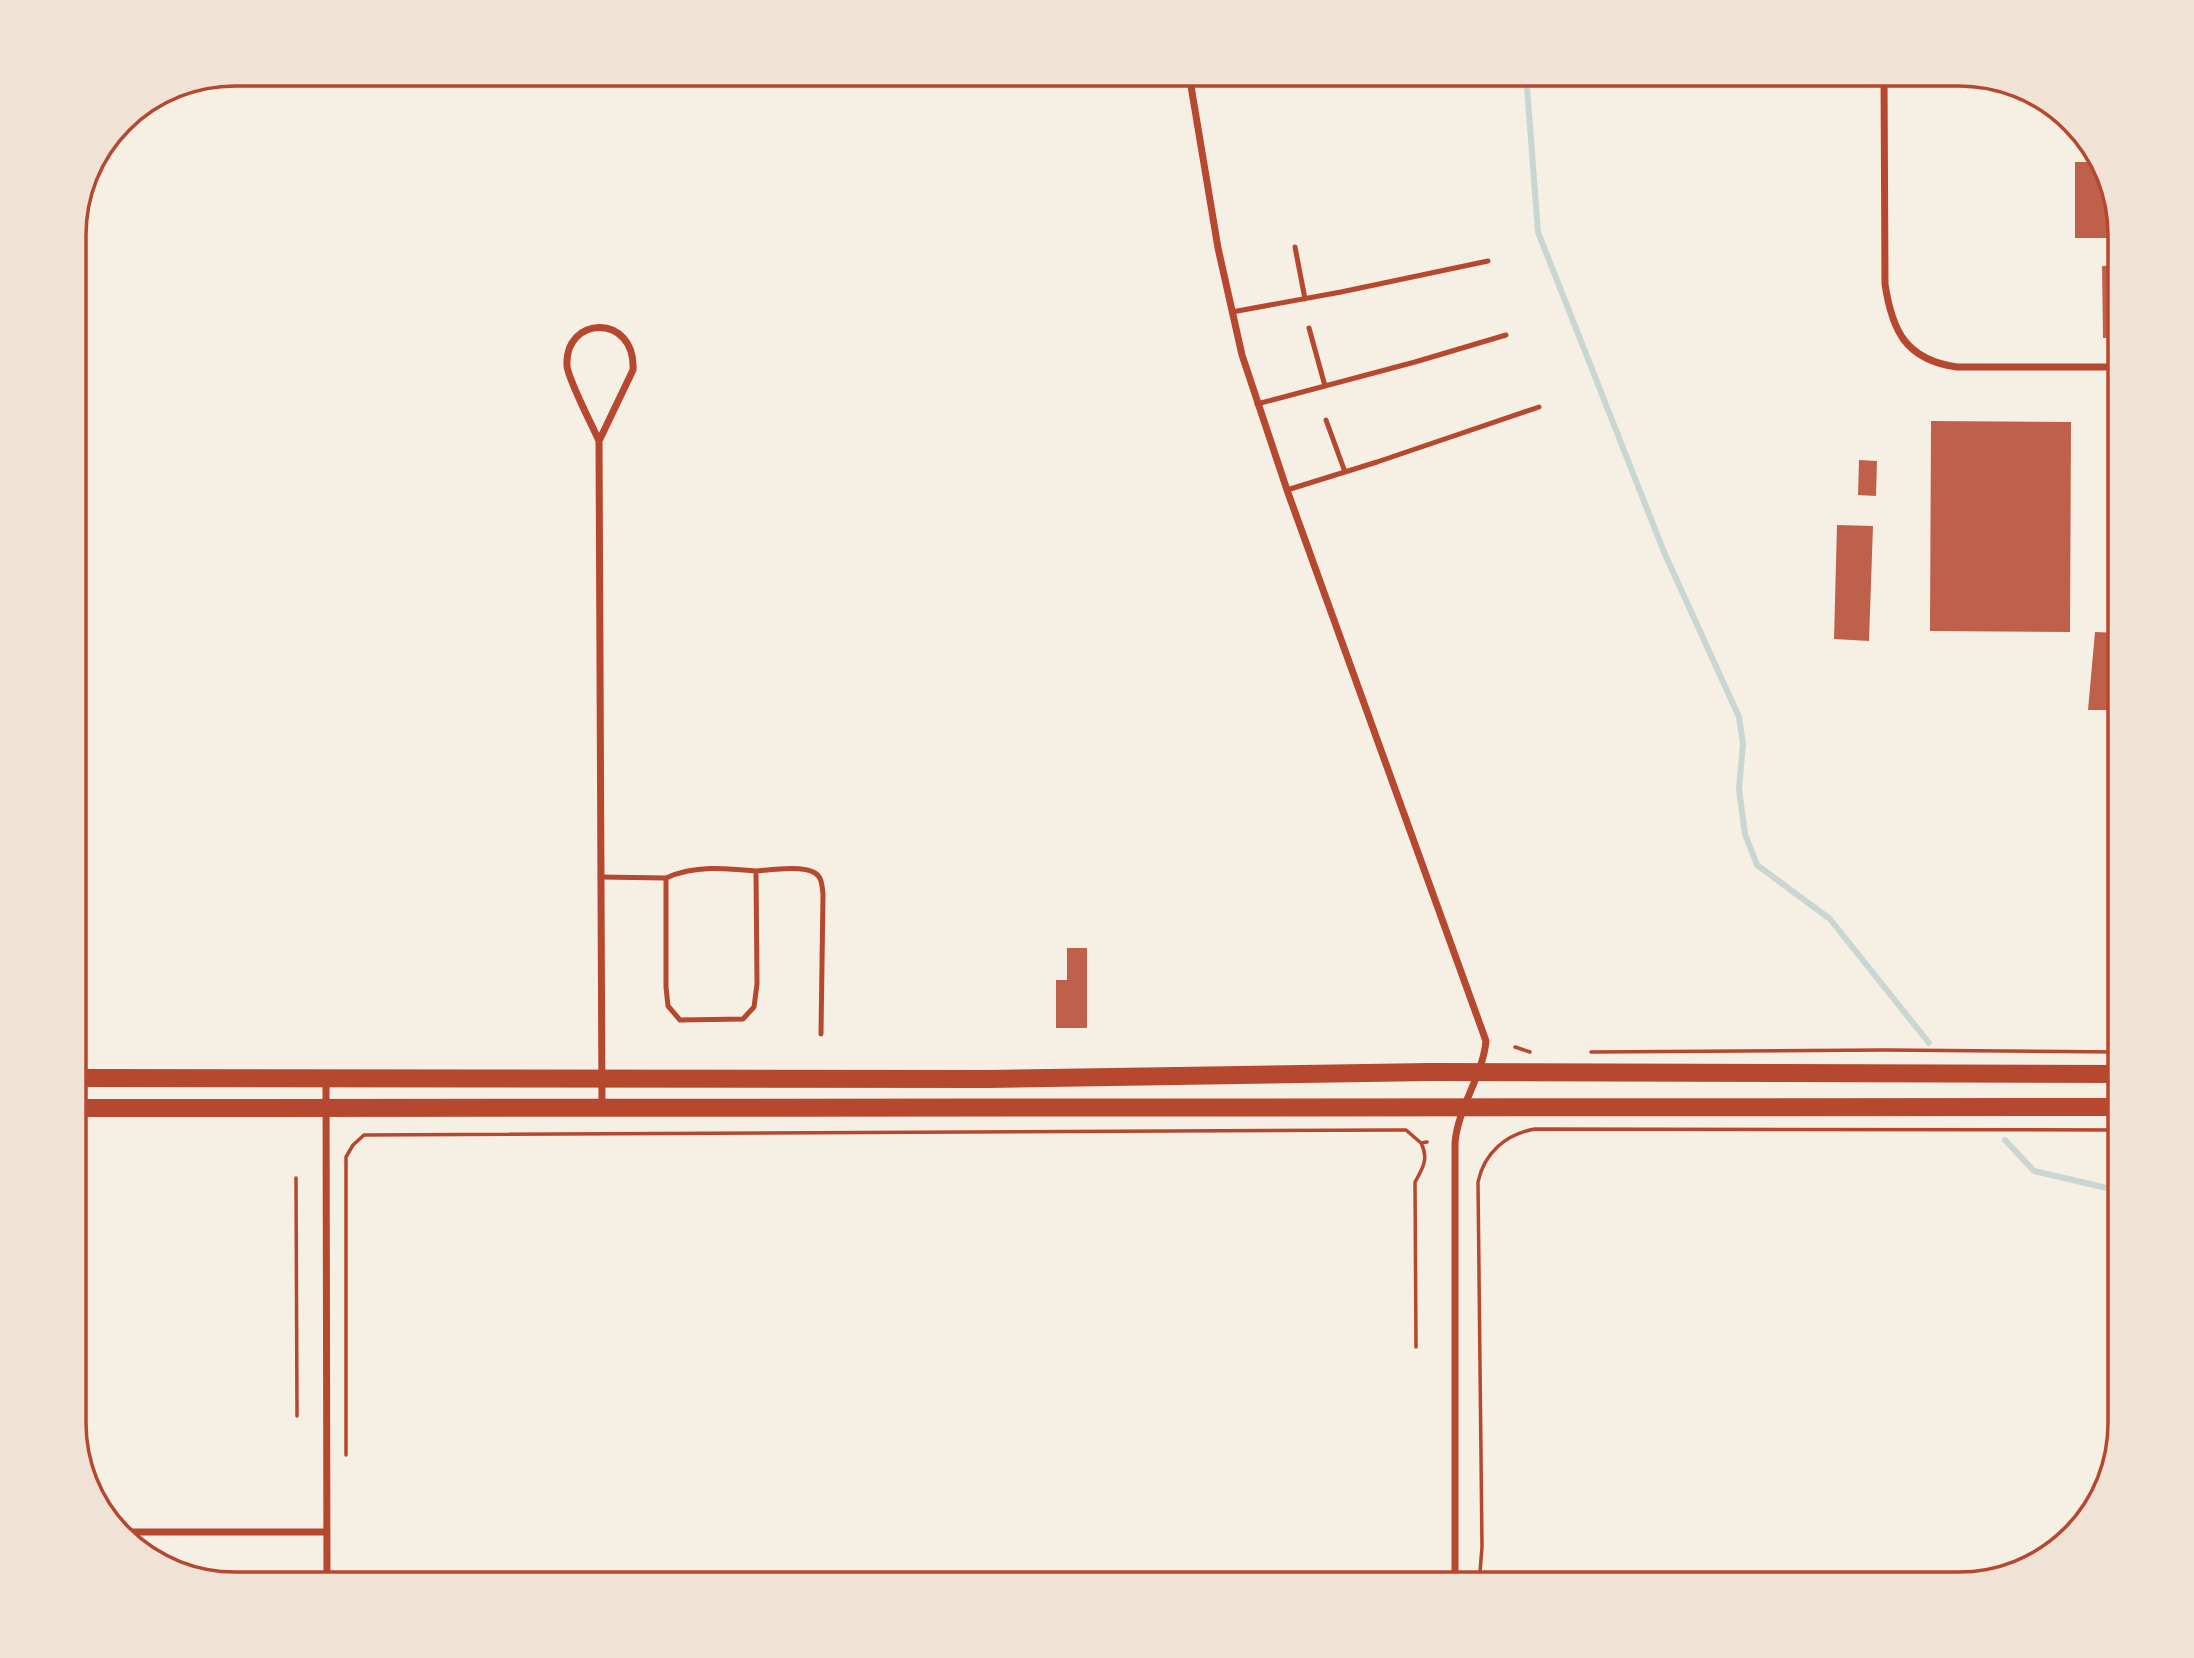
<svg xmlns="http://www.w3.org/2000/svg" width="2194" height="1658" font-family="Helvetica,sans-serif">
  <rect width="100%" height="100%" fill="#f6efe4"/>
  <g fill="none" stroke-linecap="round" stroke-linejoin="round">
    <!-- stream -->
    <path stroke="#c9d6d2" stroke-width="6" d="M1526,74L1538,232L1664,552L1739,717L1743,744L1739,789L1745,834L1757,865L1830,919L1929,1043
      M2005,1140L2034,1171L2120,1191"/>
  </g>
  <!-- building -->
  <path fill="#bf614a" d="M2075,162H2102L2104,164L2120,238H2075Z
    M2120,265V338H2103L2102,266Z
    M1931,421L2071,422L2070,632L1930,631Z
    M1859,460L1877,461L1876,496L1858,495Z
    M1837,525L1873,526L1869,641L1834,639Z
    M2095,632L2120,633V710H2088Z
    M1067,948H1087V1028H1056V980H1067Z"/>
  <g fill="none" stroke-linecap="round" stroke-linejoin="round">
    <!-- path -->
    <path stroke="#b5482f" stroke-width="3.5" d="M1515,1047L1530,1052
      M1591,1052L1885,1050L2120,1052
      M296,1178L297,1416
      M1416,1347L1415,1182C1423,1168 1429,1158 1421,1143
      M346,1455V1157L353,1145L364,1135L1397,1130H1406L1421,1143L1427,1142
      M1479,1584L1482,1547L1478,1182C1484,1153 1506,1134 1535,1129L2120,1130"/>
    <!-- service -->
    <path stroke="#b5482f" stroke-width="5" d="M1135,74L1136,81
      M1295,247L1305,299
      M1232,312L1341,292L1488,261
      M1309,328L1325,386
      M1257,404L1415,362L1506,335
      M1326,420L1345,472
      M1287,490L1377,462L1539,407
      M600,877L666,878V987L668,1006L680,1020L743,1019L754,1007L757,984L756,871C770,870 802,865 815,873C822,877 822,886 823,894L821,1034
      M666,878C694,865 726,868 756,871"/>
    <!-- minor -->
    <path stroke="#b5482f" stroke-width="7" d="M1189,74L1218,248L1242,355L1287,490L1486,1041C1483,1075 1458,1107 1455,1143V1584
      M1884,74L1885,284C1892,331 1906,360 1957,367H2120
      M599,441L633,370C636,313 564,315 567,366C568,379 592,425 599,441L602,1107
      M326,1081L327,1584
      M121,1532H327"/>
    <!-- trunk -->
    <path stroke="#b5482f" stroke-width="18" d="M74,1078L988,1079L1429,1072L2120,1074
      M74,1108L2120,1107"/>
  </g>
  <!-- crop -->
  <path d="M0 0H2194V1658H0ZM235 86H1959A149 149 0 0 1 2108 235V1423A149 149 0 0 1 1959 1572H235A149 149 0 0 1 86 1423V235A149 149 0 0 1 235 86Z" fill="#f1e2d6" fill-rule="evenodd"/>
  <path fill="none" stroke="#b5482f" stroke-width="3.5" d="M235 86H1959A149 149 0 0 1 2108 235V1423A149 149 0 0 1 1959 1572H235A149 149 0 0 1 86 1423V235A149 149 0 0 1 235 86Z"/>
</svg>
